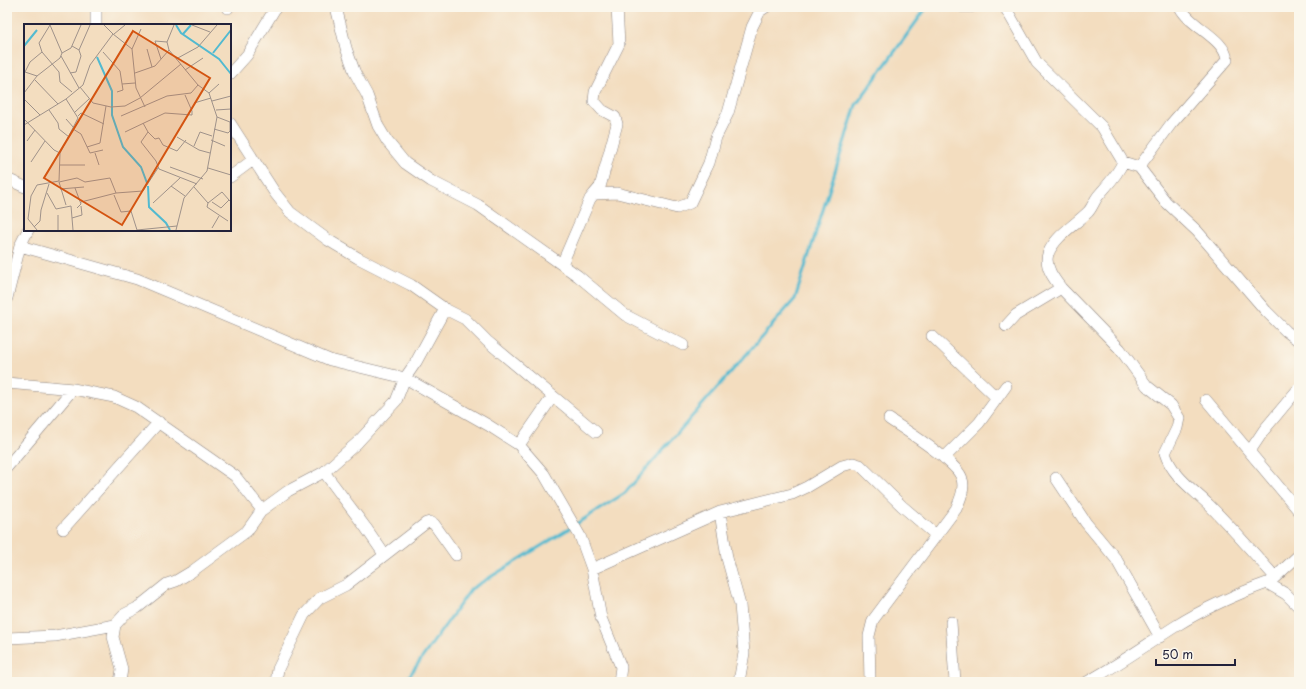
<svg xmlns="http://www.w3.org/2000/svg" width="1306" height="689" font-family="'Playpen Sans',sans-serif">
  <rect width="100%" height="100%" fill="#fbf7ec"/>
  <filter id="ink" filterUnits="userSpaceOnUse"><feTurbulence type="fractalNoise" baseFrequency=".025" numOctaves="2"/><feDisplacementMap in="SourceGraphic" scale="8" xChannelSelector="R" yChannelSelector="G"/><feConvolveMatrix kernelMatrix="1 2 1 2 8 2 1 2 1" color-interpolation-filters="sRGB"/></filter>
  <filter id="wash" filterUnits="userSpaceOnUse"><feTurbulence type="fractalNoise" baseFrequency=".012" numOctaves="4" result="noise"/><feDisplacementMap in="SourceGraphic" scale="16" xChannelSelector="R" yChannelSelector="G"/><feGaussianBlur stdDeviation="0.9" result="paint"/><feColorMatrix in="noise" values="0 0 0 0 0 0 0 0 0 0 0 0 0 0 0 0 0 1.4 0 .05"/><feComposite in="paint" operator="in"/></filter>
  <g filter="url(#wash)">
    <rect width="100%" height="100%" fill="#f3ddbf"/>
    <g fill="none" stroke-linecap="round" stroke-linejoin="round">
      <!-- stream -->
      <path stroke="#52bad0" stroke-width="3" d="M576,524L625,493L795,299L856,105L927,7
        M405,682L471,589L572,527"/>
    </g>
  </g>
  <g filter="url(#ink)">
    <g fill="none" stroke-linecap="round" stroke-linejoin="round">
      <!-- street casing -->
      <g stroke="#8a807d" stroke-width="12">
        <path id="street" d="M227,7L228,8
          M336,7L346,48L355,73L367,95L378,126L387,141L405,163L431,181L478,205L578,276L625,315L683,345
          M963,7H971
          M1005,7L1037,63L1102,127L1123,162L1139,167L1166,202L1197,231L1266,311L1286,331L1299,341
          M96,25V7
          M230,74L247,55L276,7
          M230,123L275,193L290,212L328,240L358,258L411,285L445,309L465,319L487,341L596,432
          M1123,162C1117,176 1107,185 1098,196C1094,201 1092,208 1088,212C1075,225 1055,236 1048,254C1044,266 1054,279 1061,288L1120,349L1147,386L1171,405L1179,418L1177,428L1165,453C1172,476 1194,490 1210,506C1233,529 1254,553 1275,577
          M1139,167L1171,124L1227,60C1225,38 1190,27 1180,7
          M230,177L253,160
          M7,179L25,187
          M594,194L600,187L617,124L615,117L602,110L594,101L595,92L619,44L617,7
          M20,246L137,279L330,360L405,378L488,425L519,445L544,474L580,536L592,569L601,618L621,667L619,682
          M562,264L590,199L594,194L617,193L677,208L690,203L709,163L716,137L728,113L752,27L760,11L766,7
          M7,298L20,246L28,230
          M1006,326L1016,315L1061,288
          M932,336L997,398
          M7,383L73,389L114,397L136,407L235,476L262,510
          M1206,400L1299,511
          M519,445L553,396
          M1250,451L1264,430L1299,388
          M944,458L979,423L1006,386
          M7,467L73,389
          M324,472L366,528L384,554
          M1056,478L1086,523L1116,559L1160,637
          M720,512L727,558L740,605L744,653L739,682
          M63,529L159,422
          M592,569L720,512L792,494L807,487L842,466L853,463L860,465L902,506L936,535
          M1270,582L1299,555
          M951,622L955,682
          M7,638L55,636L115,625
          M120,682L122,669L113,637L115,625L125,614L137,608L167,584L176,581L191,572L247,531L262,510L288,491L324,472L357,443L396,401L405,378L416,362L445,309
          M276,682L278,669L304,615L320,598L346,585L426,523L430,522L434,524L456,555
          M870,682L869,636L873,620L956,509C960,500 965,489 962,479C959,463 905,430 889,419
          M1087,682C1118,665 1146,645 1176,626C1201,610 1239,593 1267,583L1286,594L1299,607"/>
      </g>
      <!-- street -->
      <use href="#street" stroke="#fff" stroke-width="11"/>
    </g>
  </g>
  <!-- overview -->
  <g transform="translate(24 24)">
    <rect width="207" height="207" fill="#f3ddbf"/>
    <path fill="none" stroke="#52bad0" stroke-width="2" d="M152,1L157,9L195,35L207,50M159,10L167,1M0,22L13,6M189,29L207,6M73,33L88,67V91L99,123L117,143L123,159M124,162L125,183L142,199L146,206"/>
    <path fill="none" stroke="#9f928a" stroke-width="1" d="M26,1L15,19L18,28L35,48L36,58L48,68M26,1L38,29M150,1L143,18L145,26L174,61L185,69L193,93L183,147L160,174L152,206M168,1L186,8M89,10L108,25L112,64L121,83M90,10L101,1M108,25L117,5M123,25L128,43M55,26L66,1M79,28L96,47L99,66L93,68M37,32L55,64M137,35L131,17L143,18M152,35L174,23L193,1M161,46L179,34M46,49L52,48L57,32L55,26L48,22M111,49L131,42L145,26M13,52L1,48L6,38L18,28M11,56L34,80M98,60L111,59M56,63L69,79L87,83L101,82L116,74L157,40M0,69L13,52L36,34L38,29L47,24L57,1M185,69L195,60M0,75L16,91M188,77L207,72M170,79L187,74M25,86L34,99L35,105L45,113M192,86L207,85M51,88L65,75M54,92L57,89L80,100M97,92L143,72L167,69L174,61M0,95L30,126L36,129M42,95L50,104M119,99L124,108L117,118L132,137L135,145L173,160M0,101L42,75M49,105L57,110L66,129L79,126M190,105L204,109L206,107V98L193,93M101,108L141,89L168,91V87L161,71M124,108L131,115L135,114L139,121L153,127L162,116M153,113L175,126L186,129M187,116L201,122M3,117L11,106M170,122L176,108L188,112M63,123L76,119L82,82M71,129L75,141M7,138L21,117M36,141H61M146,143L179,155M184,144L207,151M35,158L53,154L61,158L86,154L92,169M35,158L42,181M147,162L161,172M170,163L184,179L198,168L205,176M51,164L57,180L53,184M36,165L60,163M23,169L32,185L47,182L49,206M90,171L97,188L107,187L113,206L153,202M57,178L92,169L119,167L134,144M188,178L197,184L205,176L207,178M129,179L156,154M184,179L183,183L204,197M34,191V206M48,194L58,191L57,182M10,203L16,197L17,186L25,160M188,204L195,192M13,206L4,195L7,172L13,161L35,157L36,129L54,94L42,75L59,61L66,41L89,10L80,1"/>
    <path fill="#d45411" fill-opacity="0.15" stroke="#d45411" stroke-width="2" d="M109,7L186,54L98,201L20,154Z"/>
    <rect width="207" height="207" fill="none" stroke="#22223b" stroke-width="2"/>
  </g>
  <!-- margin -->
  <rect width="1306" height="689" fill="none" stroke="#fbf7ec" stroke-width="24"/>
  <!-- scale -->
  <path d="M1156 659v6h79v-6" fill="none" stroke="#22223b" stroke-width="2"/>
  <text x="1162" y="659" font-size="12" fill="#22223b" stroke="#fbf7ec" stroke-width="3" paint-order="stroke">50 m</text>
</svg>
